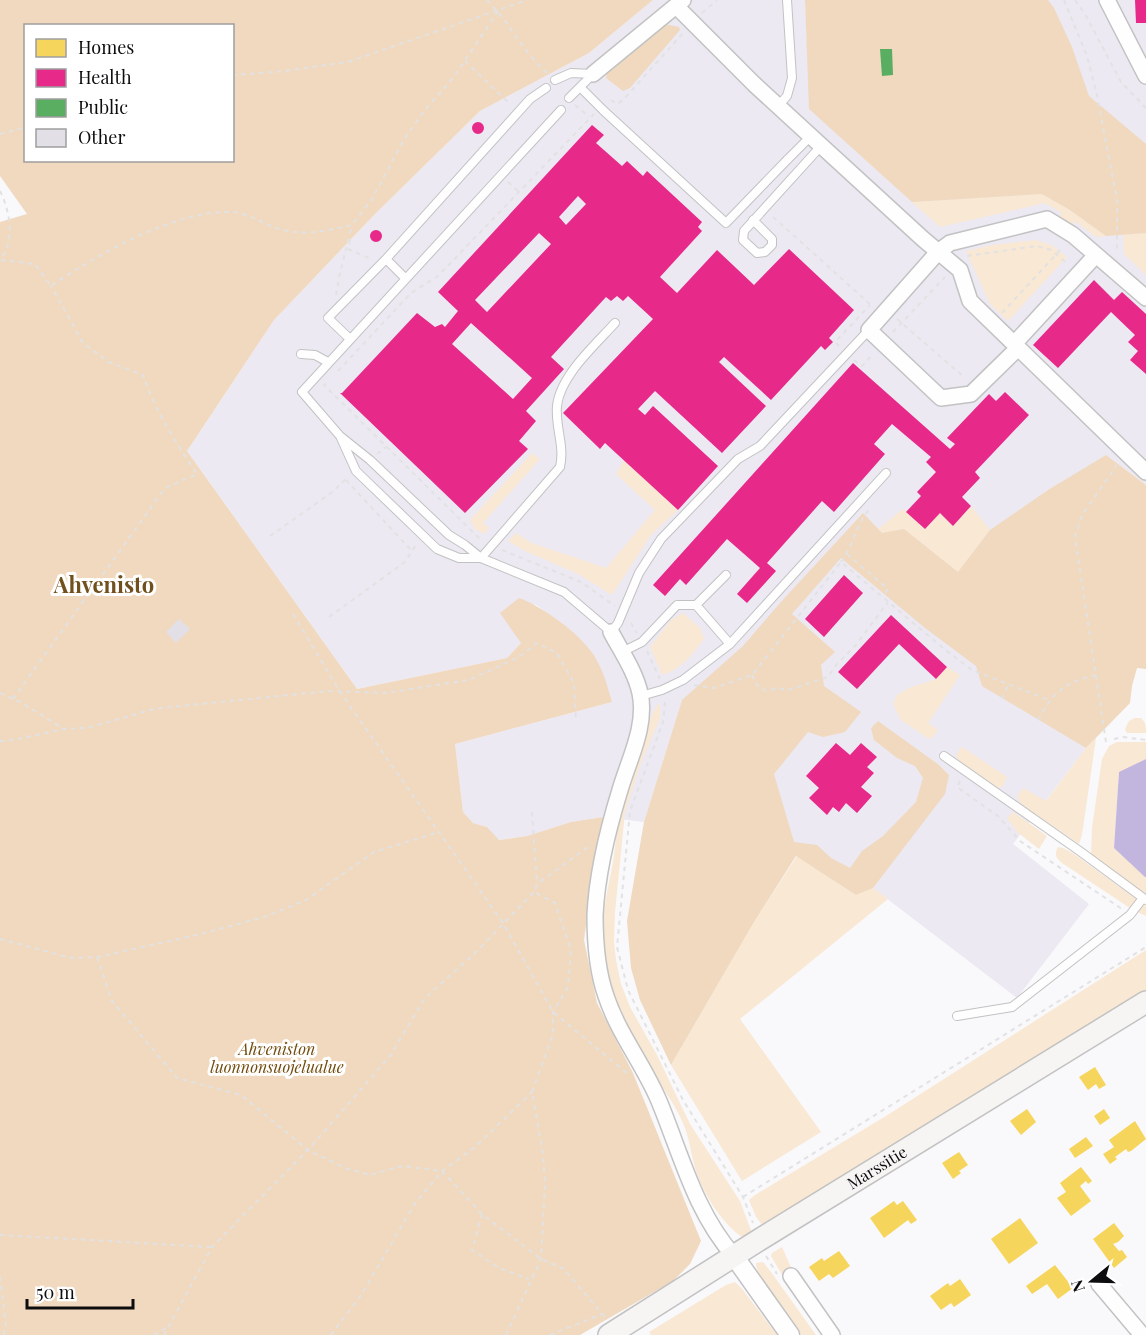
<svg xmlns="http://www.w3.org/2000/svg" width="1146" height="1335" font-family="'Playfair Display',serif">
  <rect width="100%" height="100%" fill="#f9f8fb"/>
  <!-- built -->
  <path fill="#ece9f2" d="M653,0H805L810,109L996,0H1146V485L1106,455L990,530L1082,674L1086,748L1013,844L1089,904L1017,998L873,888L856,895L797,856L682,700L644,822L603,817L571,822L527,836L498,840L487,827L473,823L463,812L455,744L612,702L592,653L561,623L535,604L521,643L507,658L357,689L187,451L274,320L375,214L480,111L589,53Z"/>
  <!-- green -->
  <path fill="#f9e8d3" d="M1042,194L1070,210L1106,236L1096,237L1075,221L1071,228L1058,220L1062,213L1045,203L940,227L912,202Z
    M1146,233V275L1124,254L1123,235Z
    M1036,240L1053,246L1067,257L1008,321L990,304L966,251L992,245Z
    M532,453L540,459L483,523L489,528L484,534L475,529L470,520Z
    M624,460L678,510L651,535L612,595L578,574L523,550L508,541L516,533L531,543L606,568L655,510L616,474Z
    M971,506L990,530L958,572L904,529L882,533L878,529L903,509L925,529L940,513L953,526Z
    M683,613L700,628L704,639C693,654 682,669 662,675L650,647L671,620Z
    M947,667L960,675L928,723L938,730L934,736L929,739L901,720L894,706V701L897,695L909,688L936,679Z
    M660,703V718L641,763L625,812L615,912L614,942L616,960L621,984L630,1007L657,1055L690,1124L740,1201L752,1233L742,1237C722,1223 704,1195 696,1171C691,1155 690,1139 683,1123C673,1100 656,1079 642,1058C623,1026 607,985 603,948C600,919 608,890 613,862C615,849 616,835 619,822C622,806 629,790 634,774C640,756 647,714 660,703Z
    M1135,718H1141C1146,723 1146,726 1146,733H1127L1125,729L1129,721Z
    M1096,738L1082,835L1079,844L1022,805L1017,797L1023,788L1046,801L1086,748Z
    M1117,742H1146V759L1119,773L1114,848L1146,877V895L1091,855L1092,828L1102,759L1109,746Z
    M962,747L1007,777L1003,786L998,788L959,761L956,755Z
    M1013,812L1047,836L1039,849L1017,832L1007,818Z
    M1058,847L1063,848L1074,854L1146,906V916L1133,910L1062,863C1056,858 1054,855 1058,847Z
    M797,856L856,895L873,888L888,899L740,1019L821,1132L742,1181L671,1065L754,922Z
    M1146,950V991L1108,1017L763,1226L756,1217L749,1200L755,1195L886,1116Z
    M782,1247L793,1272L784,1278L771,1256L772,1253Z
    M763,1262L771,1272L816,1335H802C792,1321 755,1277 756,1263Z
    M735,1282L743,1290L777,1335H651L649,1332L726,1285Z"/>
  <!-- forest -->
  <path fill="#f0d9be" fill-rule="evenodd" d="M0,0H653L589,53L480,111L375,214L274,320L187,451L357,689L507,658L521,643L500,613L519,598C543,607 578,632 593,654C603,669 607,685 612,702L455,744L463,812L473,823L487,827L499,840L527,836L571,822L603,817L595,857L584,940L597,1003L633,1073L701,1241L690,1264L673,1281L580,1335H0V222L27,214L0,176ZM26,26H232V160H26Z
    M805,0H1048L1054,8L1072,47L1089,96L1146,144V233L1106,236L1070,210L1042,194L912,202L809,109Z
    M665,24L679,27L680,30L630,88L623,91L606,78L607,74Z
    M1106,455L1146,485V669L1137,668L1132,686L1130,703L1086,748L982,686L976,666L925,628L841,558L792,614L835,652L821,665L824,686L861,712L845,732L823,737L808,732L774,774L794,842L817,845L831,858L850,868L862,851L883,836L916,802L923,778L915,766L897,758L874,740L871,728L878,721L939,765L949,775L945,794L873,888L856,895L796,856L754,922L671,1065L640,1000L631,968L627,921L644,822L682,700L743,646L780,603L863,513L882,533L904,529L958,572L990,530L1048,490Z"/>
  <!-- water -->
  <path fill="#c2b6de" d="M1146,759V877H1145L1114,848L1119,772Z"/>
  <!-- homes -->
  <path fill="#f6d55c" d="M1095,1067L1106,1085L1099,1089L1096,1084L1088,1090L1079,1077Z
    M1027,1109L1036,1122L1021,1135L1010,1121Z
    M1104,1109L1110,1118L1100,1125L1094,1116Z
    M1135,1121L1146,1139L1131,1151L1128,1152L1126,1149L1115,1157L1117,1159L1110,1164L1103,1154L1114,1147L1109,1140Z
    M1086,1137L1093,1146L1075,1158L1069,1149Z
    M959,1152L968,1165L959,1171L961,1173L953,1179L942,1163Z
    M1081,1167L1092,1181L1088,1184L1086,1181L1080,1186L1091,1201L1071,1216L1057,1198L1066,1192L1060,1183Z
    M894,1201L897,1205L903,1201L917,1220L911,1224L908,1220L884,1238L870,1218Z
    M1020,1218L1038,1243L1009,1264L991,1239Z
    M1114,1223L1124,1236L1118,1242L1113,1244L1119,1251L1122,1250L1127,1257L1114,1268L1093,1239Z
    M839,1251L850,1266L833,1278L829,1274L819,1281L809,1267L822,1258L824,1261Z
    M1055,1265L1073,1288L1058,1299L1047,1284L1032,1294L1026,1286Z
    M960,1279L971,1295L954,1307L951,1303L941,1310L930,1296L948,1283L950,1286Z"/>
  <!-- health -->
  <path fill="#e7298a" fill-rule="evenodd" d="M1135,0H1146V23H1136Z
    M472 128a6 6 0 1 1 12 0a6 6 0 1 1-12 0Z
    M592,125L604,135L596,143L622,166L627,161L643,176L647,171L702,222L698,227L702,231L660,277L677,293L717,250L754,285L789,249L854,310L829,338L833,342L825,350L821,346L771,400L724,357L719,362L766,406L722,453L655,391L638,409L645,415L653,406L718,466L678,510L605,443L600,449L563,413L653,319L628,296L623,301L617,296L611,301L606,297L551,357L564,369L526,411L536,421L519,441L528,449L465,513L340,393H342L417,313L435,327L442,324L445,327L458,311L438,292ZM578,196L586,204L566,225L559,217ZM539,233L551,244L487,312L475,300ZM471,323L532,378L513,399L452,344Z
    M370 236a6 6 0 1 1 12 0a6 6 0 1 1-12 0Z
    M1094,280L1114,300L1122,292L1146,314V374L1130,360L1138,351L1128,342L1135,335L1111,312L1058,368L1033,345Z
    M853,363L950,449L955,444L947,438L989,394L996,401L1005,392L1029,415L975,472L980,478L962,497L971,506L953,526L940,513L925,529L906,512L921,496L917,492L936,472L926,462L931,457L892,424L874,444L885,454L834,512L822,501L767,563L776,571L747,603L737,594L760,568L727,539L686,585L680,579L665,596L653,585Z
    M844,575L863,593L824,637L805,619Z
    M891,615L947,667L936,679L899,644L857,689L838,672Z
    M836,743L850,755L861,743L877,757L867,767L874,773L861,787L872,796L857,813L846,803L839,812L833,807L827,815L809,798L819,788L806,776Z"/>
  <!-- public -->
  <path fill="#5aae61" d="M880,49H892L893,75L882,76Z"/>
  <!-- building -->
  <path fill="#e2e0e6" d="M179,619L190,629L176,643L166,632Z"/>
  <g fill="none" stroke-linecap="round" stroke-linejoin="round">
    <!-- service casing -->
    <g stroke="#c2c2c3" stroke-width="10">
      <path id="service" d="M555,80L571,73L593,74
        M580,87L604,111
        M569,98L593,74
        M778,106L787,96L792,78L787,0
        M561,110L302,392L340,436L370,460L449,535L465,545L481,558L564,592L611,632L618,623L639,573L661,539L738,459L760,446L869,330
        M787,160L811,136
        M753,220L772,239V245L765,252L757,253L743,240L744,231L821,146
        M405,278L386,259L530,99L546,88
        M350,339L328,318L386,259
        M301,354L315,355L328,362
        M341,438L356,471L437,549L459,558H481
        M481,558L560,467C565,446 555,427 557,406C560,376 595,345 615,323
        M696,605L726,575
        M622,652L642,642L677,605H696L730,644
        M641,696L662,690L683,680L730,644L886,473
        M944,756L1081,852L1146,900
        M957,1016L1012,1007L1130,915L1143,898"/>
    </g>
    <!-- minor casing -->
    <g stroke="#c2c2c3" stroke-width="18">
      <path id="minor" d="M1107,0L1146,76
        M676,6L754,84L923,239L960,270L970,301L1146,472
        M593,74L683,0
        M1014,344L1096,255
        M1018,348L971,394L941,398L869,330L938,252L950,243L1047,219L1073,235L1146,298
        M611,632C621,651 635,671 640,693C647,726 629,759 620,790C608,829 597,873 595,915C595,941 597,971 606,996C618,1033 644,1065 659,1101C681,1154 695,1212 734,1256
        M791,1276L832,1335
        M1099,1284L1142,1335"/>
    </g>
    <!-- tertiary casing -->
    <g stroke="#c2c2c3" stroke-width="21">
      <path id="tertiary" d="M734,1256L790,1335"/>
    </g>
    <!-- secondary casing -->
    <g stroke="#c2c2c3" stroke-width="24">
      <g id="secondary">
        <path id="s1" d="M609,1335L759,1240L1146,1002"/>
      </g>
    </g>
    <!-- path -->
    <path stroke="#e2e2e3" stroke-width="2" stroke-dasharray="4.5 4.5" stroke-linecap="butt" d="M487,0C511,24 522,51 548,74
      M1064,0L1087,56L1097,95L1117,200V253
      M1075,0L1085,14L1121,82L1146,108
      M702,13L717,0
      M465,61L510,104
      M232,75L276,72L348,62L527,0
      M611,100L617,104L624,99L684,32
      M575,105L589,117
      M0,134L26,127
      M508,182L519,192
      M0,191C10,211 15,240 1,259
      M773,217L871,305
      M350,240L348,249L371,259
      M967,256L1037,246L1051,250L1067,263
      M1,260L35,264L51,286C99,254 174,210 232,212C250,213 267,227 284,230C307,236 329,230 352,225L372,199L403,141L424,111L454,77L498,11
      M336,295L340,273L352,225
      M1002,313L1063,247
      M897,319L965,378
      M893,332L945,277
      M839,346L835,342L870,305
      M854,360L862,366L873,354
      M338,371L411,293L438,276L594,114
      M326,384L324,385L481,540
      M377,454L386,447
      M346,480L411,550
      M270,536L331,493L347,478
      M502,550L581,582L615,606
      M847,554L888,589L883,596
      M841,562C853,547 855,526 868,511L867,510
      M293,614L340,692L503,923L553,1012L628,1074
      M329,617L405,562L416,545
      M631,623L637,633
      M647,651L660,679
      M752,675L757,685L766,691L778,688L788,690L828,677L836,665L856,645L888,602
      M694,685L714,688L752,675L841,562L943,648L972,670L1049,700
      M0,693L22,703L64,729
      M13,699L165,488L197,474C176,443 155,411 143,375L109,362L83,343L51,286
      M1002,699L1008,685
      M665,702L663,722L630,811L617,947L628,990L683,1100L743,1197L753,1223
      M1038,720C1054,692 1063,683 1095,675
      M1114,739L1123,737L1146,740
      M0,741L13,740L64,729L87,728L154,709L170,707L329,691L385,693L469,680L519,657L537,643L557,653L574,683L576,721
      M1106,742L1075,537L1082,515L1117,465
      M960,781L957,787L998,816L1020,841L1122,909
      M532,812L537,884
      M0,939L71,958L97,957L197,935L264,917L306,900L374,852L439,832
      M97,957L112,1001L177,1078L241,1095L308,1150L345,1168L370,1175L402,1166L442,1171L482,1214L541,1259L564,1269L605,1317
      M743,1197L1146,947
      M482,1214L472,1250L499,1268L529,1279
      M0,1235L212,1247
      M766,1256L777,1274
      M0,1277L6,1326L3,1335
      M154,1335L167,1327
      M164,1335L212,1247L308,1150L390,1056L425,998L474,954L534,892L537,884L588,847L590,843
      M331,1335L361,1295L414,1205L442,1171L474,1148L532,1092
      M506,1335L541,1259L545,1183L543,1154L532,1092L553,1034V1012L568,987L571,950L555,903L534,892
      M550,1335L602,1314"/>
    <!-- service -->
    <use href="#service" stroke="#fefefe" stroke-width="8"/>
    <!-- minor -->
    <use href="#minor" stroke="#fefefe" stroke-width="15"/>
    <!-- tertiary -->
    <use href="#tertiary" stroke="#fefefe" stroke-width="18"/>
    <!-- secondary -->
    <use href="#secondary" stroke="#f7f5f4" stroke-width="21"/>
    <!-- service-bridge casing -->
    <g stroke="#c2c2c3" stroke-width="10" stroke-linecap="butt">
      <path id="service-bridge" d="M604,111L726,223L787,160"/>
    </g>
    <!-- service-bridge -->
    <use href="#service-bridge" stroke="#fefefe" stroke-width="8"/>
  </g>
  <g text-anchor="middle" stroke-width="6" stroke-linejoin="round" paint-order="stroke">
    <!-- park labels -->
    <g font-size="16" font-style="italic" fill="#714b0d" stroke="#fff">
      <text x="277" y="1055">Ahveniston<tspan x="277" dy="18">luonnonsuojelualue</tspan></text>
    </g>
    <!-- street labels -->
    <g font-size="16" fill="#0d0c0e" stroke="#fff">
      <text dy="6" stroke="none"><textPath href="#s1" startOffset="316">Marssitie</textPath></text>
    </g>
    <!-- district labels -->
    <g font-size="22" font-weight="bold" fill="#72501e" stroke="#fff">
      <text x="104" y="593">Ahvenisto</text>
    </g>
  </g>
  <!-- legend -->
  <rect x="24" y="24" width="210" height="138" fill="#ffffff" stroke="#9e9e9f" stroke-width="1.5"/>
  <rect x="36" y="39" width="30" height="18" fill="#f6d55c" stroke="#9e9e9f" stroke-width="1.5"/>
  <text x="78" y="54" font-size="18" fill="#0d0c0e">Homes</text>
  <rect x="36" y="69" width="30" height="18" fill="#e7298a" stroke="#9e9e9f" stroke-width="1.5"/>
  <text x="78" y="84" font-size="18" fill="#0d0c0e">Health</text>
  <rect x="36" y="99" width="30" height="18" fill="#5aae61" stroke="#9e9e9f" stroke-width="1.5"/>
  <text x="78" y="114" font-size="18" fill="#0d0c0e">Public</text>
  <rect x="36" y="129" width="30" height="18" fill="#e2e0e6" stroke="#9e9e9f" stroke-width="1.5"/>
  <text x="78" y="144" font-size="18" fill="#0d0c0e">Other</text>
  <!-- north arrow -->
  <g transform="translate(1092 1281) rotate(251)" stroke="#ffffff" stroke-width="4.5" paint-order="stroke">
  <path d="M0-4.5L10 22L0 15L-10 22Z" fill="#0d0c0e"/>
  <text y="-9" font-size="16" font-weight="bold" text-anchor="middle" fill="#0d0c0e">N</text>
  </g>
  <!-- scale -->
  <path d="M27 1299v9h106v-9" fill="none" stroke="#0d0c0e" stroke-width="3"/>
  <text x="36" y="1299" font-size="18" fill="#0d0c0e" stroke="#ffffff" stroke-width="4.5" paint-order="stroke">50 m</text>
</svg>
